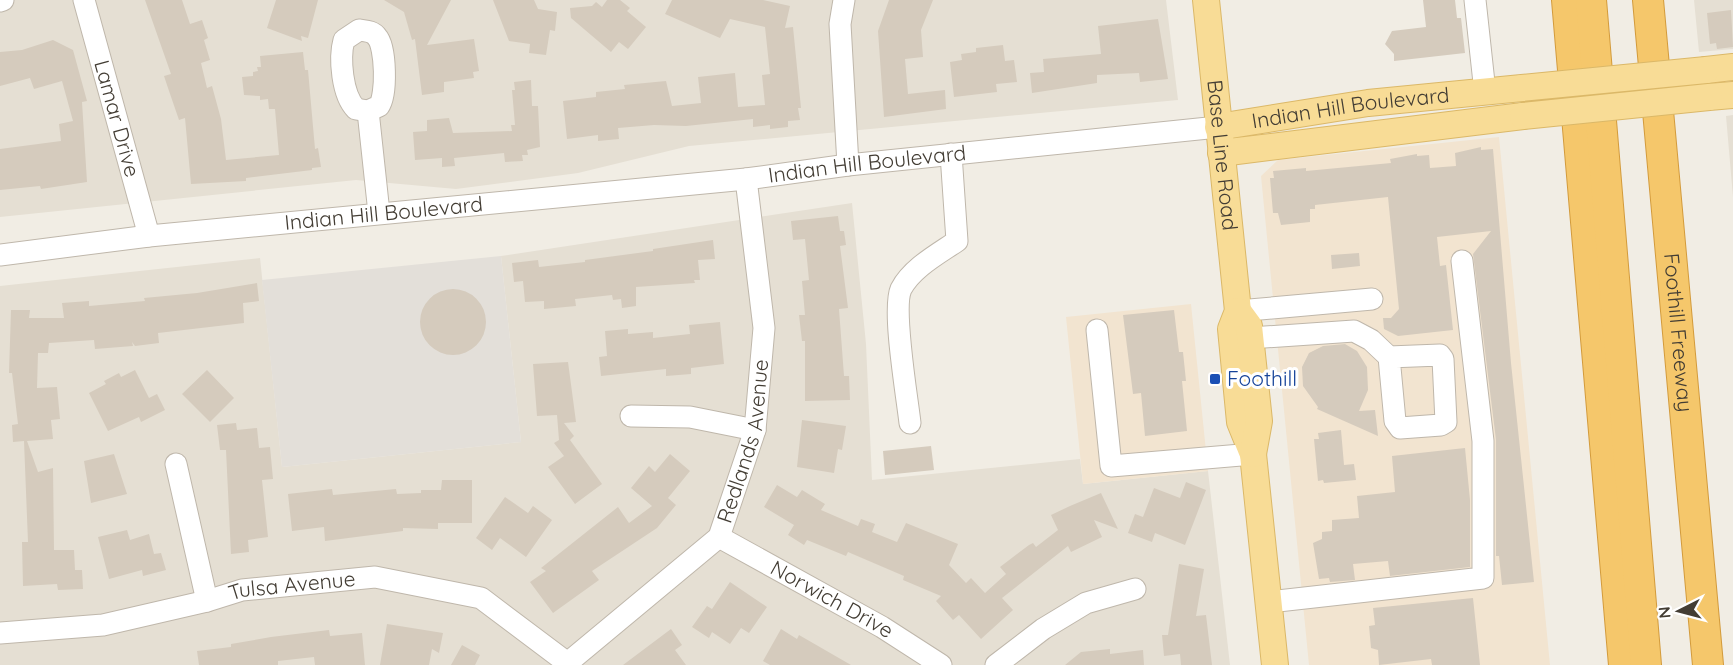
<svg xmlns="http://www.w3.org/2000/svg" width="1733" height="665" font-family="Quicksand,sans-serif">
  <rect width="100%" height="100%" fill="#f1ede4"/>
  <!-- residential -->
  <path fill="#e5dfd3" d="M0,0H1166L1178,100L689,146L578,173L456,189L356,180L0,217Z
    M1694,0H1733V49L1699,52Z
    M1733,115V197L1726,116Z
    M852,203L866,344L872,480L1080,459L1083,484L1208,471L1230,665H0V286L260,258L282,467L521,442L501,256Z"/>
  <!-- commercial -->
  <path fill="#f2e4d0" d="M1499,137L1550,665H1309L1261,176L1278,160Z
    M1191,304L1208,471L1083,484L1066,317Z"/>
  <!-- industrial -->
  <path fill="#e3dfd9" d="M501,256L521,442L282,467L262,280Z"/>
  <!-- building -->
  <path fill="#d5cbbd" d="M145,0H182L190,24L202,20L208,38L204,40L210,60L201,63L207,88L212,86L221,119L226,160L279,155L275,109H269L268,99L260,100V96L244,95L242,77L253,76V72L258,71L257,67H261L260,56L303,52L305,70H308L315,149L318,148L321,167L312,168V170L246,178V181L191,184L185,118L179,120L168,88L164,76L171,74Z
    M276,0H318L308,38L301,36L302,41L267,28Z
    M384,0H451L427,45L474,39L479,71L473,72L474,78L444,82V92L422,95L415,39L412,40L404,12Z
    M493,0H534L538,9L557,12L555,31L550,30L546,55L529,53L530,44L509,41Z
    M607,0H620L630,8L627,11L646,27L628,49L619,42L611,52L571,18L570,8L592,6L596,2L602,7Z
    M672,0H763L790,6L785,28L793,27L801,108H798L800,120L788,121V127L770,129V125L753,127V119L686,126L654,125L618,128L619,139L598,141V135L567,139L563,101L596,97V92L625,89L624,85L666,81L672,106L701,103L698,77L735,73L738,107L765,105L762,75L770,74L765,27L730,19L720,38L665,14Z
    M889,0H933L921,30L923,57L905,59L908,94L945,90L946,109L884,117L878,31Z
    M1423,0H1455L1457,18H1461L1465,53L1394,61V54L1385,44L1392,31L1426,27Z
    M1731,10L1733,47L1717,49L1716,43L1710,44L1707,13Z
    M1158,19L1168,79L1140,82L1139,73L1097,75V83L1032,93L1030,73L1044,72L1043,59L1101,54L1098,26Z
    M53,40L73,50L87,101L82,102L87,182L41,189L40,186L0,190V149L61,141L59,124L73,121L62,81L34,89L30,78L0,86V52L22,50Z
    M1003,45L1005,61L1014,60L1017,82L996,84L997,92L954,97L950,62L962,60L961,54L976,52V48Z
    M531,80L532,106H538L540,147L527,150L528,155H522L523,161L505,162L504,153L454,158L455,166L442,167V158L415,160L413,132L427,131V120L449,118L453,133L512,131L511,125H515L512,90H515L514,82Z
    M1481,147V150L1493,149L1511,363L1534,582L1502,585L1499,556H1496V440L1473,254L1491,231L1437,237L1440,266L1446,265L1453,330L1398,336L1384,329L1383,318H1391L1399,309L1388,197L1315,205V209H1310V222L1281,225L1278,213H1273L1270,178H1274L1273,171L1306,168V171L1391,163L1390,159L1417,154V156L1429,155L1430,168L1456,166L1455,153Z
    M838,216L840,231H844L846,245L840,246L848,308L839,309L844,376H849L850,400L805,401V341H802L799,315H805L802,281L809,280L805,239L793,240L791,221Z
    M713,240L715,259L698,260L700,280H694L695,283L636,287V306L622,308L621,299L613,300L612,295L575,299L576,306L544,309V301L525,302L523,281L514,282L512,263L538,260L539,267L585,262V260L653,251V249Z
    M1359,253L1360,266L1332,269L1331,255Z
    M257,283L259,301L243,303L244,323L158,333L159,343L135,346L132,342L133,346L95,349L94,340L49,343L48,353H38L37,388L57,387L60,419L51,420L53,439L27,441L38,472L53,468L54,550H74L75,570H82L83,589L58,590L57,584L23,586L22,542H28L24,441L13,442L12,425L18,424L12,373H9L11,310H30L29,318H64L62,303L89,301V306L145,301L144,298L197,293Z
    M420 322a33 33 0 1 1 66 0a33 33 0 1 1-66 0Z
    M1174,310L1179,352H1183L1186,381H1182L1187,431L1145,436L1141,393L1133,394L1123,315Z
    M720,322L724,364L691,368V374L666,376V369L601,376L599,357L607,356L605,331L628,329V334L653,332V338L690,334L689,325Z
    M1345,344L1357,351L1367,367L1368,390L1359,411L1375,410L1378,436L1317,409L1318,407L1303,386L1302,367L1309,353L1323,346Z
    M568,362L576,422L564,423L574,436L570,440L602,484L575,504L548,467L564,456L554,443L559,440L557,415L537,416L533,364Z
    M135,370L149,398L157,394L165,410L141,422L139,417L108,431L89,393L106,384L104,381L119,373L121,377Z
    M207,370L234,398L210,422L182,394Z
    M802,420L846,426L842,450L838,449L834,473L797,467Z
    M236,423L237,430L257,428L259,448L270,447L273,479L262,480L268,537L248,540L249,552L231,554L226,450H220L217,425Z
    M1341,430L1344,465L1354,464L1356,480L1324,483L1323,480L1318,481L1314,439H1319L1318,433Z
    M931,446L934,470L885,475L883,451Z
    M1465,448L1470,500V567L1390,576L1388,561L1353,564L1355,580L1330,582L1329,578L1319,579L1313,543L1322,539V532L1332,531V520L1359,518L1357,496L1395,492L1392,456Z
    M114,454L127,494L91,503L84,461Z
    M670,454L690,471L668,498L676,505L657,528L592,571L599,580L553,613L530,582L546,571L541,568L618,507L629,523L652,506L631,488L649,466L655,472Z
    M442,480H472V523H438V529L403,528V531L325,541L324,527L292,531L288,494L332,489L333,495L396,489L397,494L421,493V490H441Z
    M1186,482L1206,490L1185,545L1155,533L1152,542L1128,533L1135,514L1143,517L1154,488L1180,498Z
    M777,485L797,497L802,490L825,504L821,510L858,526L861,519L875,524L872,532L897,542L906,523L958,544L949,565L966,583L971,578L985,593L1006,574L1000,567L1029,545L1033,543L1036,547L1058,530L1051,515L1070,506L1101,493L1118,529L1094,520L1102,537L1071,552L1068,546L1002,598L1013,610L981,639L959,615L953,620L936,601L941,596L903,580L904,576L848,552L846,556L807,540L804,545L788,535L794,525L764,507Z
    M505,497L528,513L533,506L552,520L526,557L500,538L492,550L476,538Z
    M127,530L130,540L149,534L154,554L161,553L166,570L143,576L142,570L109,579L98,537Z
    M1179,564L1204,569L1196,616L1206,615L1212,665H1181L1180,654L1164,656L1162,635H1168Z
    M730,582L767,607L749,633L741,628L730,644L712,632L709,638L692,627L707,606L712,609Z
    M1473,598L1480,665H1432L1431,659L1379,665L1378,650L1371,648L1369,626L1375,625L1373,608Z
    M387,624L443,633L439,653L432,649L429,665H380Z
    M671,629L682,645L675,650L686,665H623Z
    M781,629L797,639L799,635L851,665H770L763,661Z
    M329,630L330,636L362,633L365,665H315L314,657L278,661V665H199L197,651L231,647V644L271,637Z
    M462,645L480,655L475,665H451Z
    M1110,649V654L1143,650L1144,665H1065L1081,652Z"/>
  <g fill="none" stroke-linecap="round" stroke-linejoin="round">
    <!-- minor casing -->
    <g stroke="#bfb7ab" stroke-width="23">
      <g id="minor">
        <path id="s1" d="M84,0L149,236"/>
        <path d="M844,0L840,24L848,165"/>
        <path d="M1475,0L1485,92"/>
        <path d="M0,1L3,0"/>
        <path d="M359,30C366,31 373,31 377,37C386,47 387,95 379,106L368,111L356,109C342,95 339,58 344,40Z"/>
        <path d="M368,111L379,213"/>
        <path id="s2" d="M0,255L149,236L746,179L848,165L1218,127"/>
        <path d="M1238,311L1372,299"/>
        <path d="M1097,330L1111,466L1253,454"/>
        <path d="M1250,338L1354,331L1371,340L1389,357L1395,421L1400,428L1441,425L1446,422L1443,359L1440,355L1389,357"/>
        <path d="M631,416L690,417L755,430"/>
        <path d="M910,423C907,396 892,309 901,289C912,268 938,254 957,241L951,154"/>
        <path d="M176,464L207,601"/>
        <path id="s3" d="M719,537L882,627L941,665"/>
        <path d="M1269,602L1483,578V441L1462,261"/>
        <path id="s4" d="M0,633L103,625L207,601L242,590L375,577L481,598L566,662"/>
        <path id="s5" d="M565,665L719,537L755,430L764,328L746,179"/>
        <path d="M996,665L1043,629L1086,603L1135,589"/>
      </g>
    </g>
    <!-- major casing -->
    <g stroke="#dbb868" stroke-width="28">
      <g id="major">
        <path id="s6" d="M1206,0L1238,311L1231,329L1240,422L1253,454L1275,665"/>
        <path d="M1706,70L1733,67"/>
        <path d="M1709,97L1733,95"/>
        <path id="s7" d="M1218,127L1368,103L1522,88"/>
        <path d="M1221,153L1523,116"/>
        <path d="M1238,311L1249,326L1259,421L1253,454"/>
      </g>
    </g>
    <!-- highway casing -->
    <g stroke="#d39b3c" stroke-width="32">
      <g id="highway">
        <path d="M1567,0L1624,665"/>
        <path d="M1591,0L1646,665"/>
        <path id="s8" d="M1648,0L1708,665"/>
      </g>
    </g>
    <!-- minor -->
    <use href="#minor" stroke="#fff" stroke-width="21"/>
    <!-- major -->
    <use href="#major" stroke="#f8dc96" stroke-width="26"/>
    <!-- highway -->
    <use href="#highway" stroke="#f5c76b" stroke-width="30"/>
    <!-- major-bridge casing -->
    <g stroke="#dbb868" stroke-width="28" stroke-linecap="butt">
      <path id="major-bridge" d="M1522,88L1706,70
        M1523,116L1709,97"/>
    </g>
    <!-- major-bridge -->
    <use href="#major-bridge" stroke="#f8dc96" stroke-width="26"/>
  </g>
  <!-- markers -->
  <rect fill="#1a4fb4" stroke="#fff" stroke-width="2" x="1209" y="373" width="12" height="12" rx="3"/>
  <g text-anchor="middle" stroke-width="6" stroke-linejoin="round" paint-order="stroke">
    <!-- street labels -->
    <g font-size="21" fill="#433d34" stroke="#fff">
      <text dy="7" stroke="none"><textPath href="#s7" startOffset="134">Indian Hill Boulevard</textPath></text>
      <text dy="7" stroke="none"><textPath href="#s1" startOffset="123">Lamar Drive</textPath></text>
      <text dy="7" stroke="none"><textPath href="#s6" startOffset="156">Base Line Road</textPath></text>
      <text dy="7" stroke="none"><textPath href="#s2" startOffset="872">Indian Hill Boulevard</textPath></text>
      <text dy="7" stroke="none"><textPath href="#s2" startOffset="386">Indian Hill Boulevard</textPath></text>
      <text dy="7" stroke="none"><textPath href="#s8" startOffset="334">Foothill Freeway</textPath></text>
      <text dy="7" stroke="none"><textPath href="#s5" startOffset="300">Redlands Avenue</textPath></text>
      <text dy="7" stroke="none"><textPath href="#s4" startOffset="297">Tulsa Avenue</textPath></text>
      <text dy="7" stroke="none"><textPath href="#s3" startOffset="129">Norwich Drive</textPath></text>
    </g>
    <!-- transit labels -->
    <g font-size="21" fill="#164399" stroke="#fff" text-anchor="start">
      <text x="1227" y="386">Foothill</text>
    </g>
  </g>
  <!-- north arrow -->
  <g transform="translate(1679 611) rotate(264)" stroke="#ffffff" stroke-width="4.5" paint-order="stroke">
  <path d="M0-4.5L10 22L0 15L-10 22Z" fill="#433d34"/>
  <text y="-9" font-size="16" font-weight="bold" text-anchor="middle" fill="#433d34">N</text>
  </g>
</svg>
